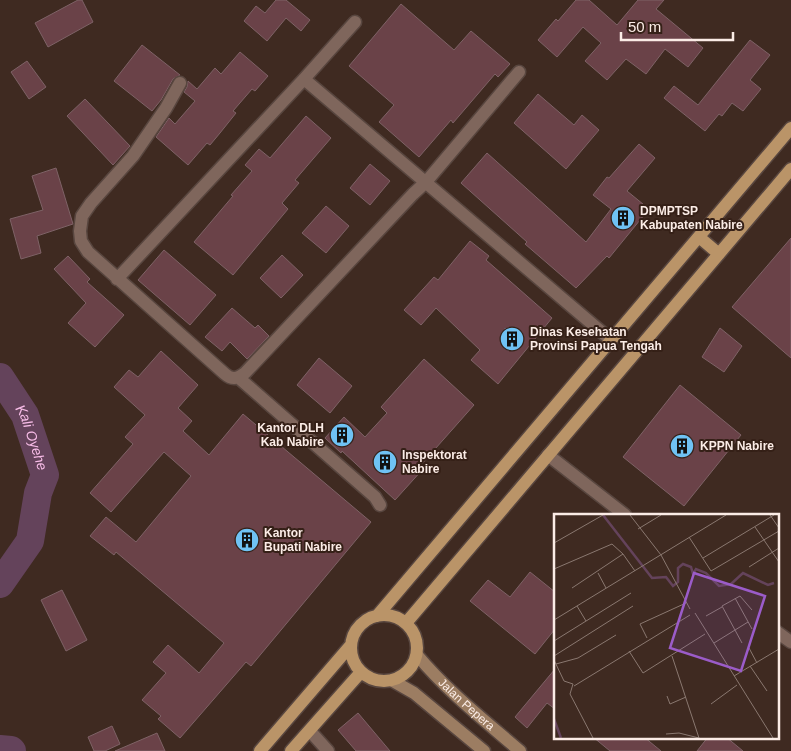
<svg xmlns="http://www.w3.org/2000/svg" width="791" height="751" font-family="Helvetica,sans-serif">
  <rect width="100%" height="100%" fill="#3f2a21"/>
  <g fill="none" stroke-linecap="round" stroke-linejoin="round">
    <!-- river -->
    <g stroke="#64435b" stroke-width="28">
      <path id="s1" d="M0,377L25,415L45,475L38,493L30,541L0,584"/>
      <path d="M0,749L11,750L12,751"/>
    </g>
  </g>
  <!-- building -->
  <path fill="#6a4248" stroke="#7e6266" d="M78,0H82L93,22L48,47L35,23Z
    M276,0H286L310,20L301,31L286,18L267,41L244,21L256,6L265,13Z
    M576,0H589L617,25L638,0H664L656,9L703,48L688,67L665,49L646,74L626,59L607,80L585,61L601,43L583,27L557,57L538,40L556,19L558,21Z
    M401,4L454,50L471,31L510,64L498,77L495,74L453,123L451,120L419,157L379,122L394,105L349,66Z
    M750,40L770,55L750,80L761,89L743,111L732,103L722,116L719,114L705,131L664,98L674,86L698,105Z
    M142,45L180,75L173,79L161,100L152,111L114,81Z
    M240,52L268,76L255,91L252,89L233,111L236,113L220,133L210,145L207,143L188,165L156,137L169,118L175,124L195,101L184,92L187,87L188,81L197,89L215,68L221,74Z
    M27,61L46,87L29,99L11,72Z
    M538,94L574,125L582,115L599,130L566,169L514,123Z
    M85,99L130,146L113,165L67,116Z
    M306,116L331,138L295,180L299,183L282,203L288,209L233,275L194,242L233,196L231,195L252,171L245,165L259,149L270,158Z
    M639,144L655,158L627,191L649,209L609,258L607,256L576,288L525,244L527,242L461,183L487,153L586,242L611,209L593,195L607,177L609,178Z
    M370,164L390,181L370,205L350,188Z
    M56,168L73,224L37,236L41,253L21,259L10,219L43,210L32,176Z
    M326,206L349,226L326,253L302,233Z
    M791,238V358L732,307Z
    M470,241L489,256L486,260L552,318L498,384L471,360L480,350L436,308L421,325L404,310L434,277L438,280Z
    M164,250L216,295L190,325L138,280Z
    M282,255L303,275L281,298L260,278Z
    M68,256L90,279L87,282L124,315L95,347L68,323L86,303L54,269Z
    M232,308L255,328L258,325L269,336L247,359L230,342L222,351L205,337Z
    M720,328L742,346L724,372L702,357Z
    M161,351L198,385L178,408L192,421L183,431L209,455L243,414L371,522L251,666L246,662L180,738L158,719L161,716L142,700L166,673L153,662L168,645L199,673L224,643L116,552L114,555L90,536L106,517L136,542L191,476L164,452L111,512L90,493L133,444L125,437L145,415L114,387L129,370L138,377Z
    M319,358L352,386L330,413L297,385Z
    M424,359L474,405L420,466L423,469L395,500L342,451L341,453L325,438L344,417L365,437L387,413L381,407Z
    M680,385L741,435L684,506L623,457Z
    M530,572L555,592V629L535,654L470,601L488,580L510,597Z
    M62,590L87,640L66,651L41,600Z
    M555,669V709L547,703L527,728L515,717Z
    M358,713L390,751H356L338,730Z
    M112,726L120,744L105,751H94L88,737Z
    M157,733L165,751H115Z
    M593,737H644L661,751H610Z
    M708,737H726L743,751H697Z"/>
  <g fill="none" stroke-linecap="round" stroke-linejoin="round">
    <!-- street casing -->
    <g stroke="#58463f" stroke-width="15">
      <path id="street" d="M304,79L611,340
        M180,83L166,108L133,156L91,203L82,216L80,231L81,241L88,252L225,374C232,380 237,379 245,373L413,194L426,182L519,72
        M117,279L304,79L355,22
        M239,378L375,497L380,505
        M548,455L625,515
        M777,632L791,642
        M310,731L328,751"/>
    </g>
    <!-- secondary casing -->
    <g stroke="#58463f" stroke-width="15">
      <g id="secondary">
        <path id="s2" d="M417,655C447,691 484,720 520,751"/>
        <path d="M393,681L414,693L484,751"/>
      </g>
    </g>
    <!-- primary casing -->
    <g stroke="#58463f" stroke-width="15">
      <path id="primary" d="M699,237L719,254
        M351 648a33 33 0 1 1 66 0a33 33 0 1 1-66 0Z
        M377,616L791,128
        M406,623L791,169
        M260,751L351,645
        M291,751L361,672"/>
    </g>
    <!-- street -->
    <use href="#street" stroke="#7f665c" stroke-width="12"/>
    <!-- secondary -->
    <use href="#secondary" stroke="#9c7d62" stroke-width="12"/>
    <!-- primary -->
    <use href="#primary" stroke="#ba9468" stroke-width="12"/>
  </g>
  <!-- icons -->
  <defs>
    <g id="building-disc" transform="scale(1.25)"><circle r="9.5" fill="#6fc2f4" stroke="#352017"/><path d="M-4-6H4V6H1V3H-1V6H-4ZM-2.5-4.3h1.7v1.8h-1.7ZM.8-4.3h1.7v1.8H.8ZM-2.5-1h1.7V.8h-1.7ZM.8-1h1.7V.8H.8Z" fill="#111"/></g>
  </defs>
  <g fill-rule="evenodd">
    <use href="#building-disc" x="623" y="218"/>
    <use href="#building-disc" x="512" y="339"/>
    <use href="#building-disc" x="342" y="435"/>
    <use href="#building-disc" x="682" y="446"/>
    <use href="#building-disc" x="385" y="462"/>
    <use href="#building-disc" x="247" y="540"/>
  </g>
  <g text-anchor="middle" stroke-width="4" stroke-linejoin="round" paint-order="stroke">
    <!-- poi labels -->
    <g font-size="12" font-weight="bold" fill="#fbece6" stroke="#352017" text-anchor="start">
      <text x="640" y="215">DPMPTSP<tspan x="640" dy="14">Kabupaten Nabire</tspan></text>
      <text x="530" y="336">Dinas Kesehatan<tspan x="530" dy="14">Provinsi Papua Tengah</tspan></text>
      <text x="324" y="432" text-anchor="end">Kantor DLH<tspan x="324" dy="14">Kab Nabire</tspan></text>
      <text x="700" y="450">KPPN Nabire</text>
      <text x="402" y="459">Inspektorat<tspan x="402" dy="14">Nabire</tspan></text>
      <text x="264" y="537">Kantor<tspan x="264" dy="14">Bupati Nabire</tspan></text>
    </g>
    <!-- street labels -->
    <g font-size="12" fill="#fbece6" stroke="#352017">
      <text dy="4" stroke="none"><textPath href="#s2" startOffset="70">Jalan Pepera</textPath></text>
    </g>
    <!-- water labels -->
    <g font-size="14" font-style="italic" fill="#f7bce7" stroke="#352017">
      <text dy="5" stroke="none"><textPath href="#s1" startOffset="69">Kali Oyehe</textPath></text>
    </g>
  </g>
  <!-- overview -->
  <g transform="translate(554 514)">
    <rect width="225" height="225" fill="#3f2a21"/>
    <path fill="none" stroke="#64435b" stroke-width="2.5" d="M49,1L98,64L112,63L119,72L124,68V54L129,50L137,53L139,60L142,55L152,59L165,72L177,70L189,59L214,71L220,69M0,205L7,224"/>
    <path fill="none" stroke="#8a7870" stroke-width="1" d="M76,1L107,41L136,95M216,1L225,14M201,13L225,48M84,15L107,1M135,23L157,57L225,17M0,29L49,1M149,44L220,1M195,53L225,34M0,55L58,30L69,40M44,59L52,74M18,74L69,40L81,57M181,84L198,115M23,92L32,107M141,99L219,224M152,102L168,93M0,106L172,1M93,124L86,110L132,89M0,127L77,79M160,129L194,108M188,129L168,92L186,82L198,96M195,134L203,149M75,137L89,159L151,120M0,142L79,92M118,142L145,224M0,146L10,167L19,170L16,180L39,224M2,150L24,144L62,121M196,152L213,177M180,162L225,135M20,172L136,101M113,182L116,190L132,183M157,190L183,171M112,220L125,219L145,224"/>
    <path fill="#9b5cc9" fill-opacity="0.15" stroke="#9b5cc9" stroke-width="2.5" d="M140,59L211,82L187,157L116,134Z"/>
    <rect width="225" height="225" fill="none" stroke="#fbece6" stroke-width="2.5"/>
  </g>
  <!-- scale -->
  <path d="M621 32v8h112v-8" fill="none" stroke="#fbece6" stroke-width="2.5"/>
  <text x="628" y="32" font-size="15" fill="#fbece6" stroke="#352017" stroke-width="4" paint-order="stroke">50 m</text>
</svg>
